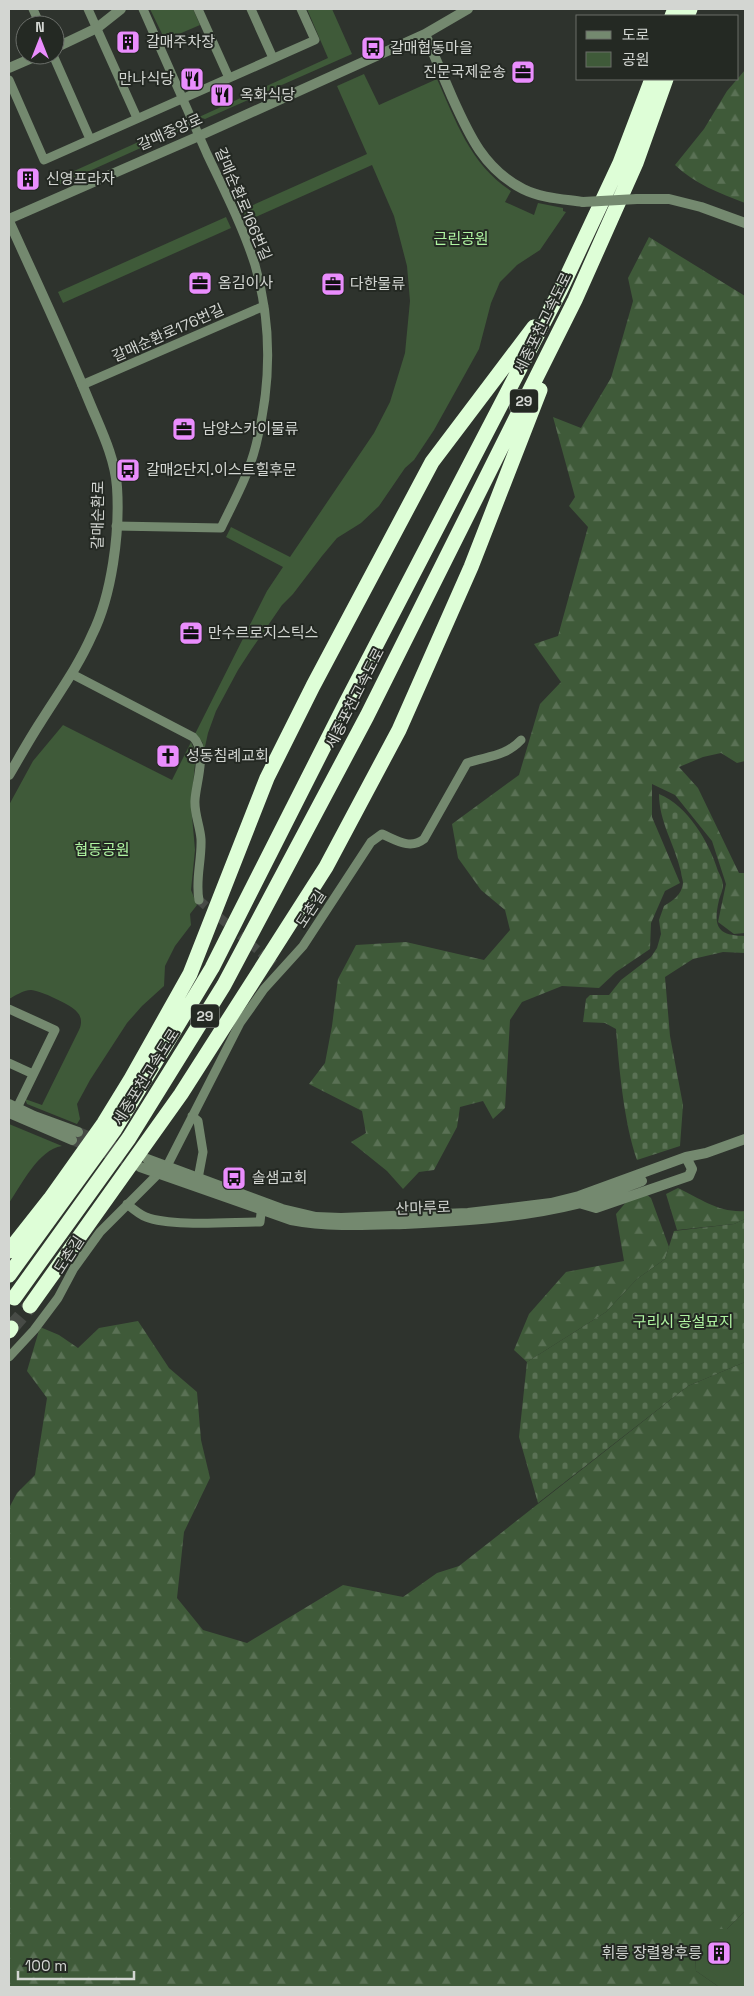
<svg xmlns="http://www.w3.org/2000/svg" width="754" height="1996" font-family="'Space Grotesk','Noto Sans KR',sans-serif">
  <defs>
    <pattern id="forest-firs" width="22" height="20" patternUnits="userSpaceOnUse" patternTransform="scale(1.25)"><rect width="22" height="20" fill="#3f5a39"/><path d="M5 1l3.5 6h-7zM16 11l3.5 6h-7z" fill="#5a7155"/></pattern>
    <pattern id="cemetery-stones" width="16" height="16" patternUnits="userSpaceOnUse" patternTransform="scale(1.25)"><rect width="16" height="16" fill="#3f5a39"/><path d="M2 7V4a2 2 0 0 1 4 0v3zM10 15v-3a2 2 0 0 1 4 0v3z" fill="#5a7155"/></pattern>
  </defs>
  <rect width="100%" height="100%" fill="#2e332d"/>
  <!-- green -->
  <path fill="#3f5a39" d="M150,9H193L200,25L165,40Z
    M307,9H332L352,54L205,119L199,117L328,58Z
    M364,74L379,105L437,79C456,121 470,164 511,191L505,202L534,215L538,203L563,208V211L566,212L540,250L517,265L500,282L491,303L479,349L434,430L414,460L405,468L379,506L361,523L337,538L322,556L293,594L282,605L251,650L238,670L216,711L208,733L203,756V743L195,734L267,591L283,567L226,537L231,527L290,557L374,433L390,402L405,353L410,301L407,266L394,216L372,165L247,221L242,210L367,154L337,86Z
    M185,121L183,129L56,186L54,180Z
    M226,217L231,228L63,303L58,292Z
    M63,725L172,780L191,742L196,754L191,805L195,850L191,890L197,905L190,914L191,925L175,946L165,966L164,986L142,1006L127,1023L90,1080L77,1104L80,1119L77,1124L27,1104L25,1099L42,1105L79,1030C82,1024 82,1017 77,1012C72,1005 39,990 31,990C23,990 15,996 9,999V805L33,761Z
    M9,1124L62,1146C38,1150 22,1184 9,1203Z
    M745,1911V1987H719L696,1971L695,1956L701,1929H727Z"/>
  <!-- forest -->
  <path fill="url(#forest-firs)" d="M745,70V203C719,193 695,184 675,165L704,129L727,91Z
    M649,237L745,296V761L737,763L721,753L703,757L679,767L698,788L739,873H745V933L734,934L718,922L726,884L712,841L675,795L652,784V817L680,883L665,891L651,923L650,949L616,972L599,988L562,986L522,1002L510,1020L505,1108L493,1119L483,1101L460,1107L457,1127L434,1170L419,1172L403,1189L387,1171L351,1142L366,1133L362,1111L309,1084L325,1063L332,1026L338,979L356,945L406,942L484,960L510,930L505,910L481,890L458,858L452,824L519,775L540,704L561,682L534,644L558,636L588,527L569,506L575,497L553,417L581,428L611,378L633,301L628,278Z
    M678,1188C701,1199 719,1213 745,1211V1219L734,1224L677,1230L666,1194Z
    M647,1195L651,1198L669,1247L665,1259L637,1279L606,1312L527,1362L514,1350L529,1314L566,1272L624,1261L616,1214L627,1201Z
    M138,1321L169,1368L197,1392L201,1440L210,1478L184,1532L177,1598L203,1630L247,1643L343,1585L403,1597L437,1573L459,1566L688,1386L745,1362V1911L727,1929H702L695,1956L696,1971L719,1987H9V1508L17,1493L35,1475L47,1398L27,1371L40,1327L59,1335L78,1348L99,1328Z"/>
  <!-- cemetery -->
  <path fill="url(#cemetery-stones)" d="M659,794C688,806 709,842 718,871C720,875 723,881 723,885C723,890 720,896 719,900C713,926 717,936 745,936V953L723,952L693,959L665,977L670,1036L683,1105L680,1146L637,1160C624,1123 619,1068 616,1029L605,1023L583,1022L586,999L590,995H609L621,980L651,957L657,948L661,934L659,920L664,906C672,901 682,895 683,883C683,880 681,875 681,872C675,845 659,822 659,794Z
    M745,1219V1362L688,1386L538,1503L519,1437L527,1362L606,1312L637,1279L665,1259L674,1231L734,1224Z"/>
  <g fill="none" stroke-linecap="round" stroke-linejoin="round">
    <!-- minor-tunnel -->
    <path stroke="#474b46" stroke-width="9" stroke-dasharray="9 4.5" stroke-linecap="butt" d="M199,900L274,964"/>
    <!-- tertiary-tunnel -->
    <path stroke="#474b46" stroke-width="10" stroke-dasharray="10 5" stroke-linecap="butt" d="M78,1132L127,1151
      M72,1140L136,1165"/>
    <!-- motorway-tunnel -->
    <path stroke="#474b46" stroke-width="15" stroke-dasharray="15 8" stroke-linecap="butt" d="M11,1328L30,1306"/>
    <!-- minor -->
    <path stroke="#74896f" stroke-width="9" d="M33,9L40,25
      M88,9L137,118
      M198,9L229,78
      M251,9L273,58
      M53,55L90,139
      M9,80L44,160L315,40L301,9
      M82,385L264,306
      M116,526L221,528C234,501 249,474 256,445C271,386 272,324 255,265C243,227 224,190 207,154C186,106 164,57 143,9
      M72,674L193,737C208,751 196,782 195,800C194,813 200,826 201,839C202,860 195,880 199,900
      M9,1009L55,1030L17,1108
      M9,1063L33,1074
      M192,1116L198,1121L203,1152L197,1184
      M167,1166L240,1023L264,989L303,946L371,842L382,834C396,840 410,850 424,839L467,763C487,756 505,757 521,740
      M127,1204C133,1209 140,1215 146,1217C172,1227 230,1222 260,1222L262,1205
      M9,1357L34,1330L58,1298L74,1268L100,1232L158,1174"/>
    <!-- tertiary -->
    <path stroke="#74896f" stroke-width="10" d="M425,34C434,55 443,76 452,97C469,135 484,169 523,189C541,198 563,199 583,202
      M55,48L97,28L121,9
      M9,68L39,55
      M637,199H669L701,207L745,223
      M9,219L199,136L425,34L468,9
      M9,221C36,281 64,340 89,401C100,428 115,457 117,487C120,532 112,595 92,635C78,667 58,694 40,723C29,740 19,758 9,775
      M9,1104L34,1116L78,1132
      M9,1113L72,1140
      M147,1159L282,1209L316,1217L341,1218L468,1213L551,1203L579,1196L686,1157L706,1153L745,1139
      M140,1167L291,1220C329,1227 366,1225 404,1224C462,1221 521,1218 577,1204C599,1198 621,1189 642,1181
      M579,1203L596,1208L689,1176L692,1169L686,1157"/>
    <!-- motorway -->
    <path stroke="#defed7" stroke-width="15" d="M672,16L675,9
      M687,16L690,9
      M9,1251L50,1199L104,1123L131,1079L190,974L267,778L313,686L432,462L534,327
      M9,1275L115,1129L212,968L346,703L560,291L620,163L652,79
      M14,1298L129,1138L224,985L367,716L575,300L636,163L666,79
      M30,1306L181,1094L326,867L399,730L471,567L540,390
      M9,1331L11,1328"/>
    <!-- tertiary-bridge -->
    <path stroke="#74896f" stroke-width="10" d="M583,202L637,199"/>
  </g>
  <!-- icons -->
  <defs>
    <g id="building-square" transform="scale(1.25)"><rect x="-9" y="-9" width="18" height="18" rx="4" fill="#ea8dfd" stroke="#242923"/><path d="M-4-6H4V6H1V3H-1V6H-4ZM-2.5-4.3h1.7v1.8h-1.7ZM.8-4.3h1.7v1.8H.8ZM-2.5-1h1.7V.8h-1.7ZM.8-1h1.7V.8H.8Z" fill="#111"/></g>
    <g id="bus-square" transform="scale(1.25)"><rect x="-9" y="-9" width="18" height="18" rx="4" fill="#ea8dfd" stroke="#242923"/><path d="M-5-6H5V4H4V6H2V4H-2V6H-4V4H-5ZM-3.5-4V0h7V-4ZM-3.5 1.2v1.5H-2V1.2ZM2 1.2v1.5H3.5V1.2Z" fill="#111"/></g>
    <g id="office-square" transform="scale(1.25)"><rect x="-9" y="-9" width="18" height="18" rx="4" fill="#ea8dfd" stroke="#242923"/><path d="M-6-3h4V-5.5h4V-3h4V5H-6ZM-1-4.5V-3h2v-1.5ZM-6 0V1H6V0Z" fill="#111"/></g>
    <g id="restaurant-square" transform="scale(1.25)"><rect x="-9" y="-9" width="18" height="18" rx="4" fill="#ea8dfd" stroke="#242923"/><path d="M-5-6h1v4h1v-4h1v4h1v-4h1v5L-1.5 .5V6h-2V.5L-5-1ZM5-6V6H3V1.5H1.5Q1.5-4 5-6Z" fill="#111"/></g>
    <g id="church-square" transform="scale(1.25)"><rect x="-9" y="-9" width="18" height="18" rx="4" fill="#ea8dfd" stroke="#242923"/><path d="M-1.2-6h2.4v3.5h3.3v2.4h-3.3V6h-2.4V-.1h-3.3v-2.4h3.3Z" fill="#111"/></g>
  </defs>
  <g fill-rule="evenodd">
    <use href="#building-square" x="128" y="42"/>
    <use href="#bus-square" x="373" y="48"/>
    <use href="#office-square" x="523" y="72"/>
    <use href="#restaurant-square" x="192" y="79"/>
    <use href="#restaurant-square" x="222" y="95"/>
    <use href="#building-square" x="28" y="179"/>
    <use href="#office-square" x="200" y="283"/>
    <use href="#office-square" x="333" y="284"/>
    <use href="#office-square" x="184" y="429"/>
    <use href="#bus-square" x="128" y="470"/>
    <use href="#office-square" x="191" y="633"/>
    <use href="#church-square" x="168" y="756"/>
    <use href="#bus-square" x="234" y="1178"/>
    <use href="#building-square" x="719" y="1953"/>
  </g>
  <g text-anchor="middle" stroke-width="4" stroke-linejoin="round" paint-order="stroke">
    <!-- shield labels -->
    <g fill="#242923" stroke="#9ea29e" stroke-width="1">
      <rect x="510" y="389.5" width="28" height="23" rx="4"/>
      <rect x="191" y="1004.5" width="28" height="23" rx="4"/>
    </g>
    <g font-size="14" font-weight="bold" fill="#d3d6d2">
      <text x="524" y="406">29</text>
      <text x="205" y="1021">29</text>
    </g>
    <!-- poi labels -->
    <g font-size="15" fill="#d3d6d2" stroke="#242923" text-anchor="start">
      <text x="146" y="47">갈매주차장</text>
      <text x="390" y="53">갈매협동마을</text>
      <text x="506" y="77" text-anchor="end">진문국제운송</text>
      <text x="174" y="84" text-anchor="end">만나식당</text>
      <text x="240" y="100">옥화식당</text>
      <text x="46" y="184">신영프라자</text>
      <text x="218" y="288">옴김이사</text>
      <text x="350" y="289">다한물류</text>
      <text x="202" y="434">남양스카이물류</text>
      <text x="146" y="475">갈매2단지.이스트힐후문</text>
      <text x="208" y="638">만수르로지스틱스</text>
      <text x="186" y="761">성동침례교회</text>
      <text x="252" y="1183">솔샘교회</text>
      <text x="702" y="1958" text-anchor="end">휘릉 장렬왕후릉</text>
    </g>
    <!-- street labels -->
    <g font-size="15" fill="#d3d6d2" stroke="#242923">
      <text transform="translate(170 132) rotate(-24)" y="5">갈매중앙로</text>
      <text transform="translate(243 204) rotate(67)" y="5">갈매순환로166번길</text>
      <text transform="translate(543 323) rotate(-64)" y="5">세종포천고속도로</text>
      <text transform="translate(168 333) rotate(-24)" y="5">갈매순환로176번길</text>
      <text transform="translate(98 515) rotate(-89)" y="5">갈매순환로</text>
      <text transform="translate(355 698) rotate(-63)" y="5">세종포천고속도로</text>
      <text transform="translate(311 909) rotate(-57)" y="5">도촌길</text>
      <text transform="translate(146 1077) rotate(-58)" y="5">세종포천고속도로</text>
      <text transform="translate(423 1208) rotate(-2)" y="5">산마루로</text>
      <text transform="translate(69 1255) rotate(-57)" y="5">도촌길</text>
    </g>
    <!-- park labels -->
    <g font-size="15" fill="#b0f5a2" stroke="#242923">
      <text x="461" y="244">근린공원</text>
      <text x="102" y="855">협동공원</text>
      <text x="683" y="1327">구리시 공설묘지</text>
    </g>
  </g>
  <!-- border -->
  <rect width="754" height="1996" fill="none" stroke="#d3d6d2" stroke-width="20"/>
  <!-- legend -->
  <rect x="576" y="15" width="162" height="65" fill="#242923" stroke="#6a6e69"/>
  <rect x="586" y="31" width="25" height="8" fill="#74896f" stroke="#6a6e69"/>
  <text x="622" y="40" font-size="15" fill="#d3d6d2">도로</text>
  <rect x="586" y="52" width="25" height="15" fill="#3f5a39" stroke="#6a6e69"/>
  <text x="622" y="65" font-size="15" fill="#d3d6d2">공원</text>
  <!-- north arrow -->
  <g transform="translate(40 40)"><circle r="24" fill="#242923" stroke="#6a6e69"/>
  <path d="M0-4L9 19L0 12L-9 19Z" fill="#ea8dfd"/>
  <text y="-8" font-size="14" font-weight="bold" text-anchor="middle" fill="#d3d6d2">N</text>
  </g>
  <!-- scale -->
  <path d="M18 1971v8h116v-8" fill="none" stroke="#d3d6d2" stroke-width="2.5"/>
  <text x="25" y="1971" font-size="15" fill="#d3d6d2" stroke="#242923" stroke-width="4" paint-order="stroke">100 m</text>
</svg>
